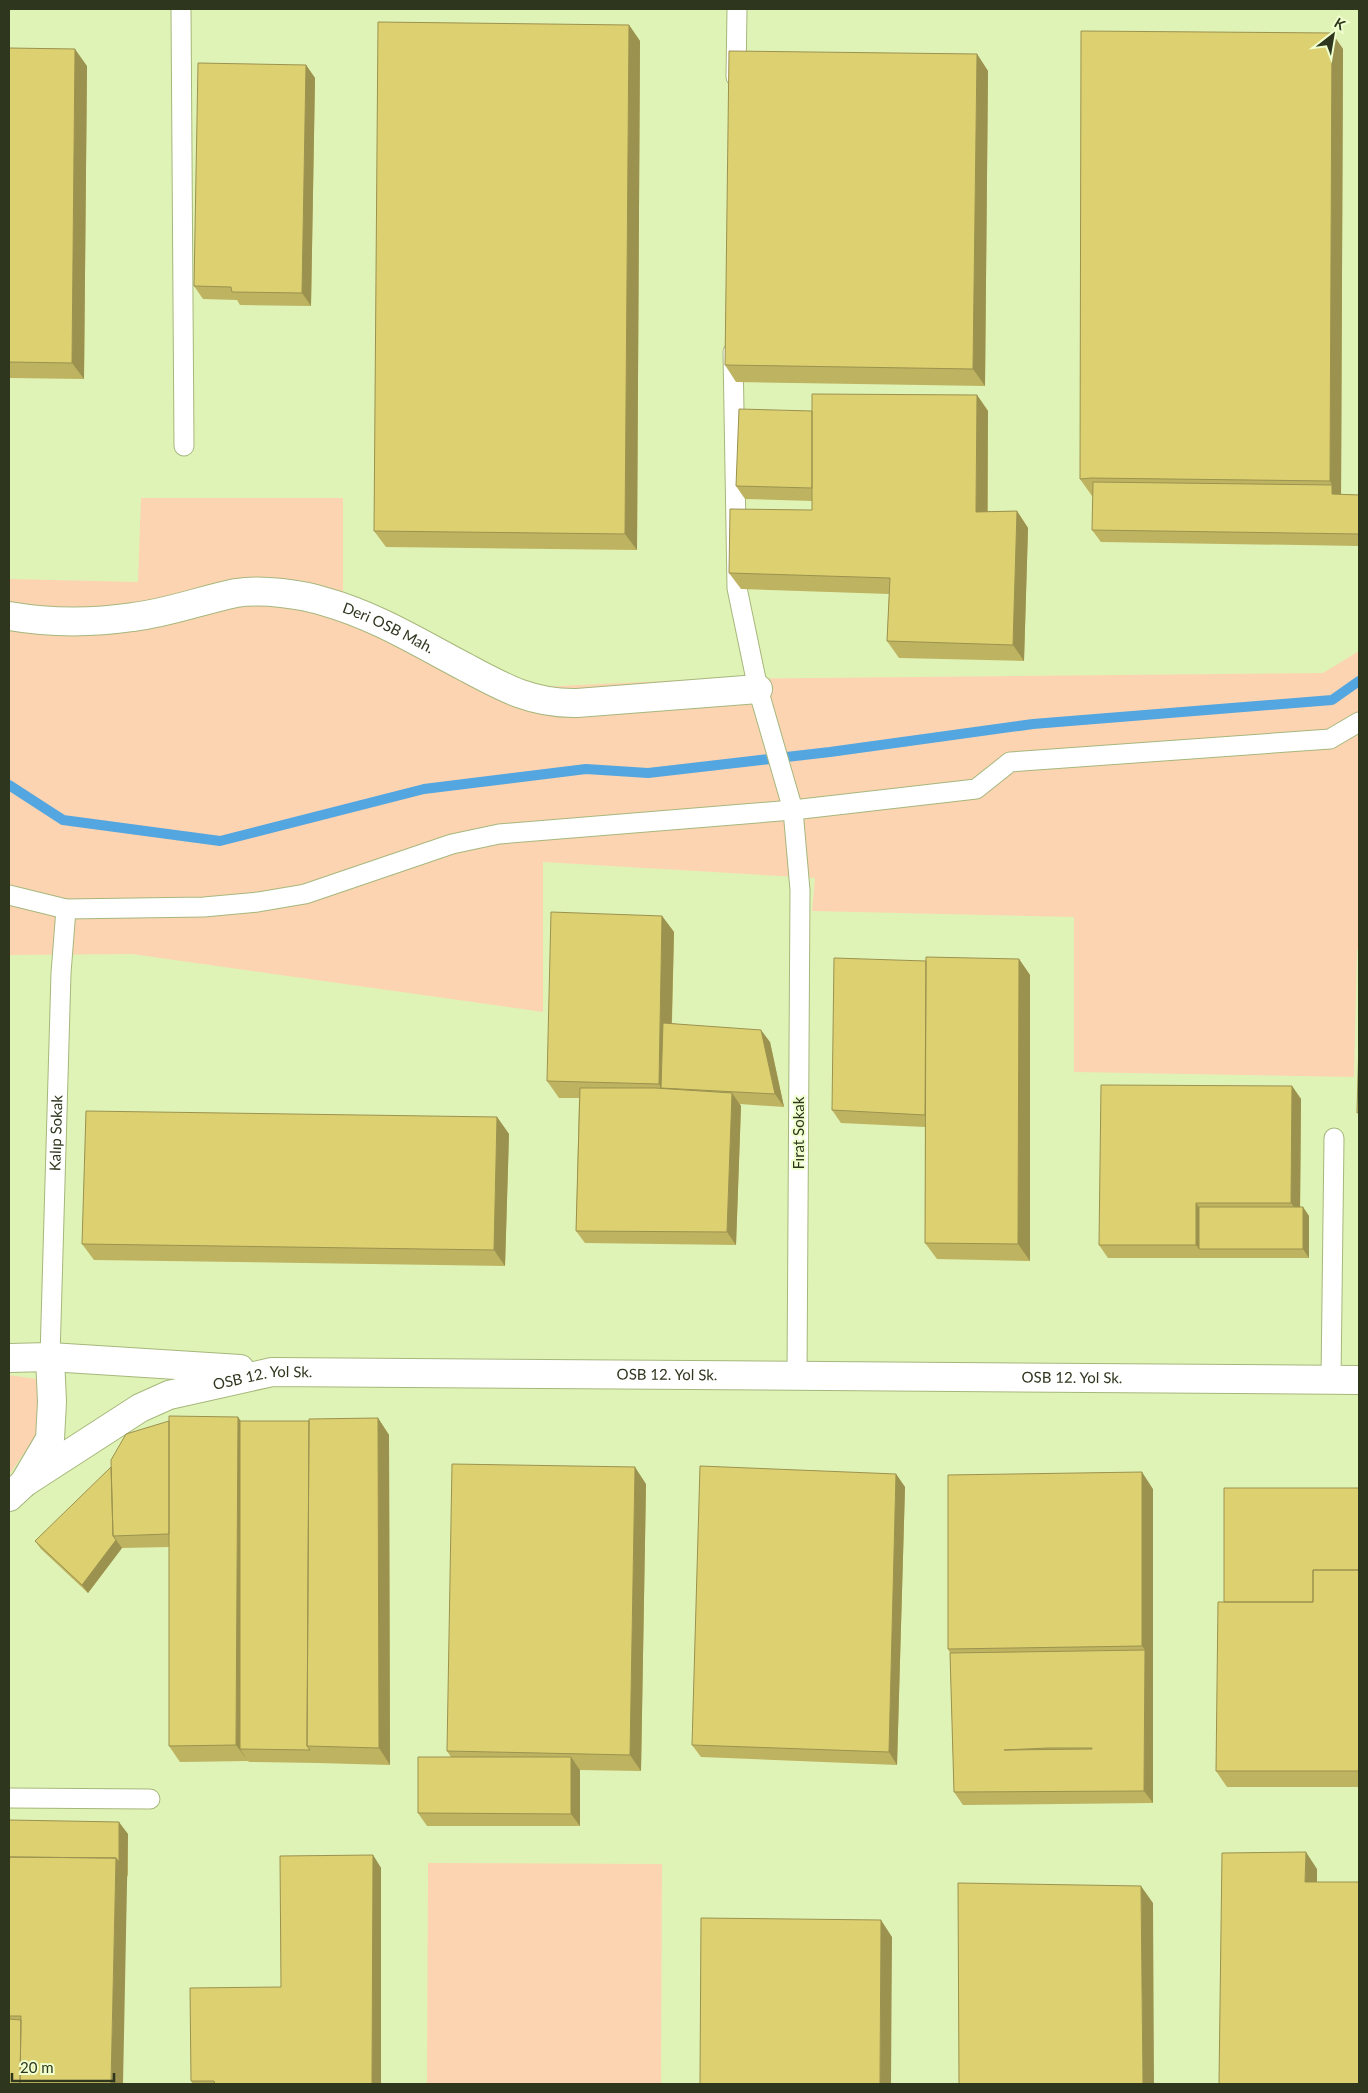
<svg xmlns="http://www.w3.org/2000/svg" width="1368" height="2093" font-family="Lato,sans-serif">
  <rect width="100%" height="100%" fill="#e0f3b6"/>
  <!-- green -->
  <path fill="#fcd4b2" d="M141,498H343V598L519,688L704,679L1323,673L1359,651V950H1357L1354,1077L1074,1072V917L812,911L815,878L543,862V1012L132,954L9,955V579L138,582Z
    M9,1375L36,1379L47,1404L42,1427L9,1475Z
    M428,1863L662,1864L661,2084H427Z"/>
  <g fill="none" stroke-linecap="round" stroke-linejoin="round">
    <!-- stream -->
    <path stroke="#53a6e0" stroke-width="10" d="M9,785L63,820L220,841L424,789L586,769L648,773L830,752L1033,724L1332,700L1359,681"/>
    <!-- service casing -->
    <g stroke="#a6b77c" stroke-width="21">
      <g id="service">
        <path d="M181,9L184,446"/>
        <path d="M736,77L737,9"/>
        <path d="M733,352L737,588L758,689L793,810L800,890L797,1376"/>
        <path d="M9,895L66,909L204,907L258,902L305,894L452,844L499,834L793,810L976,789L1010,762L1330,739L1359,722"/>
        <path id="s1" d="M50,1357L61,973L66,909"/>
        <path d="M1331,1380L1334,1138"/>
        <path d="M9,1798L150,1799"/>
      </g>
    </g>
    <!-- minor casing -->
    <g stroke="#a6b77c" stroke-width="30">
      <g id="minor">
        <path id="s2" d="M9,616C50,623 92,623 133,617C168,613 202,600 236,593C263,589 301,594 326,602C376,616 421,644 467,668C504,688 533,704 577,703L758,689"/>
        <path d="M24,1483L50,1439L52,1402L50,1357"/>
      </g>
    </g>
    <!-- tertiary casing -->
    <g stroke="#a6b77c" stroke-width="30">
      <g id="tertiary">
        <path d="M9,1358L50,1357L240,1369"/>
        <path id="s3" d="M9,1497L24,1483L140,1408L169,1395L272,1372L1359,1380"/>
      </g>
    </g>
    <!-- service -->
    <use href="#service" stroke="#fff" stroke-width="19"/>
    <!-- minor -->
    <use href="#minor" stroke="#fff" stroke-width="28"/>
    <!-- tertiary -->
    <use href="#tertiary" stroke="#fff" stroke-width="28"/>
  </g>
  <!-- wall -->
  <path fill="#beb361" d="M629,25L640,41L637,550L386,547L374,531Z
    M1332,33L1343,49L1341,494L1359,495V546L1101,542L1092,530L1093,496H1092L1080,479Z
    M9,48L87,66L84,379L9,378Z
    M977,54L988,71L985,386L736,382L725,365Z
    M306,65L315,78L311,306L240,305L237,300L203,299L194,286Z
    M977,395L988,411V511H1017L1028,528L1024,661L899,658L887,641L889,594L741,589L729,573L812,510V501L745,499L736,486L812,411Z
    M662,916L674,932L672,1023L770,1042L784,1107L740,1104L741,1106L736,1245L585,1243L576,1231L579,1098H559L547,1081Z
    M1019,959L1030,975V1261L937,1259L925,1243V1127L841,1123L832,1110L926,961Z
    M1292,1086L1301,1099L1300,1207H1303L1309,1216V1258H1108L1099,1245Z
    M497,1117L509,1134L505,1266L94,1260L82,1244Z
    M238,1417L240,1421H309L378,1418L389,1435L390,1765L318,1763L249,1762L248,1761L180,1762L169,1746V1547L122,1548L88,1593L41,1549L35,1541Z
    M896,1474L905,1487L897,1765L701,1757L692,1745Z
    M646,1484L641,1771L580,1770V1826H427L418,1813L451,1757L447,1751Z
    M1359,1488V1787H1227L1216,1771L1224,1602Z
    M1153,1489V1803L963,1805L954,1792L950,1653L948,1649Z
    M9,1820L128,1834V1875L9,2084Z
    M373,1855L381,1868V2084H193L191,2081L281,1987Z"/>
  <!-- shaded-wall -->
  <path fill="#9b924f" d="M629,25L640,41L637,550L625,534Z
    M1332,33L1343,49L1341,507L1332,494V485L1330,481Z
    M75,49L87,66L84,379L72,363Z
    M977,54L988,71L985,386L973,369Z
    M306,65L315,78L311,306L302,293Z
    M977,395L988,411L987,528L976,512Z
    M1017,511L1028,528L1024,661L1013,645Z
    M662,916L674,932L670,1088H661L659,1084Z
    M1019,959L1030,975V1261L1018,1244Z
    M761,1030L770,1042L784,1107L775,1094Z
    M1292,1086L1301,1099L1300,1215L1291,1203Z
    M732,1093L741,1106L736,1245L727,1232Z
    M497,1117L509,1134L505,1266L494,1250Z
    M1196,1203L1205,1216L1199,1249L1196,1245Z
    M1303,1207L1309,1216V1258L1303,1249Z
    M238,1417L249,1433L240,1749L248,1761L236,1745Z
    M378,1418L389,1435L390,1765L379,1748Z
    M635,1467L646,1484L641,1771L630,1755Z
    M1142,1472L1153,1489V1803L1144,1791L1145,1650L1142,1646Z
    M896,1474L905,1487L897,1765L889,1752Z
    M116,1540L122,1548L88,1593L82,1585Z
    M571,1757L580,1770V1826L571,1814Z
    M119,1822L128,1834L123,2084H111L116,1858Z
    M1306,1852L1317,1869V1899L1305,1882Z
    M373,1855L381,1868V2084H372Z
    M1141,1886L1153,1903L1154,2084H1143Z
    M881,1920L892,1937L891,2084H880Z"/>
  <!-- building -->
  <path fill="#ddd071" stroke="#9b924f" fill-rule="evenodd" d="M378,22L629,25L625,534L374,531Z
    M1081,31L1332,33L1330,481L1091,478L1080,479Z
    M9,48L75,49L72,363L9,362Z
    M729,51L977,54L973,369L725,365Z
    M198,63L306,65L302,293L232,292L231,287L194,286Z
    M812,394L977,395L976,512L1017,511L1013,645L887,641L890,578L729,573L730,509L812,510Z
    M739,409L812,411V488L736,486Z
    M1093,482L1332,485V494L1359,495V534L1092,530Z
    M551,912L662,916L659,1084L547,1081Z
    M926,957L1019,959L1018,1244L925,1243Z
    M834,958L926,961L925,1115L832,1110Z
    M663,1023L761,1030L775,1094L661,1088Z
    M1359,1040V1113H1357Z
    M1101,1085L1292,1086L1291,1203H1196V1245H1099Z
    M580,1088H655L732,1093L727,1232L576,1231Z
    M86,1111L497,1117L494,1250L82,1244Z
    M1199,1207H1303V1249H1199Z
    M169,1416L238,1417L236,1745L169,1746Z
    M378,1418L379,1748L307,1746L309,1419Z
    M169,1421V1534L113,1536L111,1460L126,1434Z
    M240,1421H309L307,1746L310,1750L240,1749Z
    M452,1464L635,1467L630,1755L447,1751Z
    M700,1466L896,1474L889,1752L692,1745Z
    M111,1467L113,1536L116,1540L82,1585L35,1541Z
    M1142,1472V1646L948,1649V1475Z
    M1224,1488H1359V1570H1313V1602H1224Z
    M1313,1570H1359V1771H1216L1218,1602H1313Z
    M1145,1650L1144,1791L954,1792L950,1653ZM1048,1748H1092V1749L1004,1750Z
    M418,1757H571V1814L418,1813Z
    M9,1820L119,1822V1862L116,1858L9,1857Z
    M1306,1852L1305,1882H1359V2084H1219L1222,1853Z
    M373,1855L372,2084H215L214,2081H191L190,1988L281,1987L280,1856Z
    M9,1857L116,1858L111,2084H20L21,2016H9Z
    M958,1883L1141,1886L1143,2084H959Z
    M701,1918L881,1920L880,2084H700Z
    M9,2019L21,2020L20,2084H9Z"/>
  <g text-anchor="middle" stroke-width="4" stroke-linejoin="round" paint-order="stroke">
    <!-- street labels -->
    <g font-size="15" fill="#2f361e" stroke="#efffce">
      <text dy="5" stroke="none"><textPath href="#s2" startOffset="389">Deri OSB Mah.</textPath></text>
      <text dy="5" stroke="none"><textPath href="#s1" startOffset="224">Kalıp Sokak</textPath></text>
      <text transform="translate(799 1133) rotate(-90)" y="5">Fırat Sokak</text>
      <text dy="5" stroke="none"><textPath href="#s3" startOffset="691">OSB 12. Yol Sk.</textPath></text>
      <text dy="5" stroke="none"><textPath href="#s3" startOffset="1096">OSB 12. Yol Sk.</textPath></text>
      <text dy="5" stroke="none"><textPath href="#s3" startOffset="286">OSB 12. Yol Sk.</textPath></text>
    </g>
  </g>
  <!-- border -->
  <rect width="1368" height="2093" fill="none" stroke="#2f361e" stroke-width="20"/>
  <!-- north arrow -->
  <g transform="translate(1333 35) rotate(31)" stroke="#efffce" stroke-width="4" paint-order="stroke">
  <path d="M0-4L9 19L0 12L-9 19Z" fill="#2f361e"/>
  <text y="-8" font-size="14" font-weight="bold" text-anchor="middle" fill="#2f361e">K</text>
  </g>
  <!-- scale -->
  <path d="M12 2073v8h102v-8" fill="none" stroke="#2f361e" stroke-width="2.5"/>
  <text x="20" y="2073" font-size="15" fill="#2f361e" stroke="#efffce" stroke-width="4" paint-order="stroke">20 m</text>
</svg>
